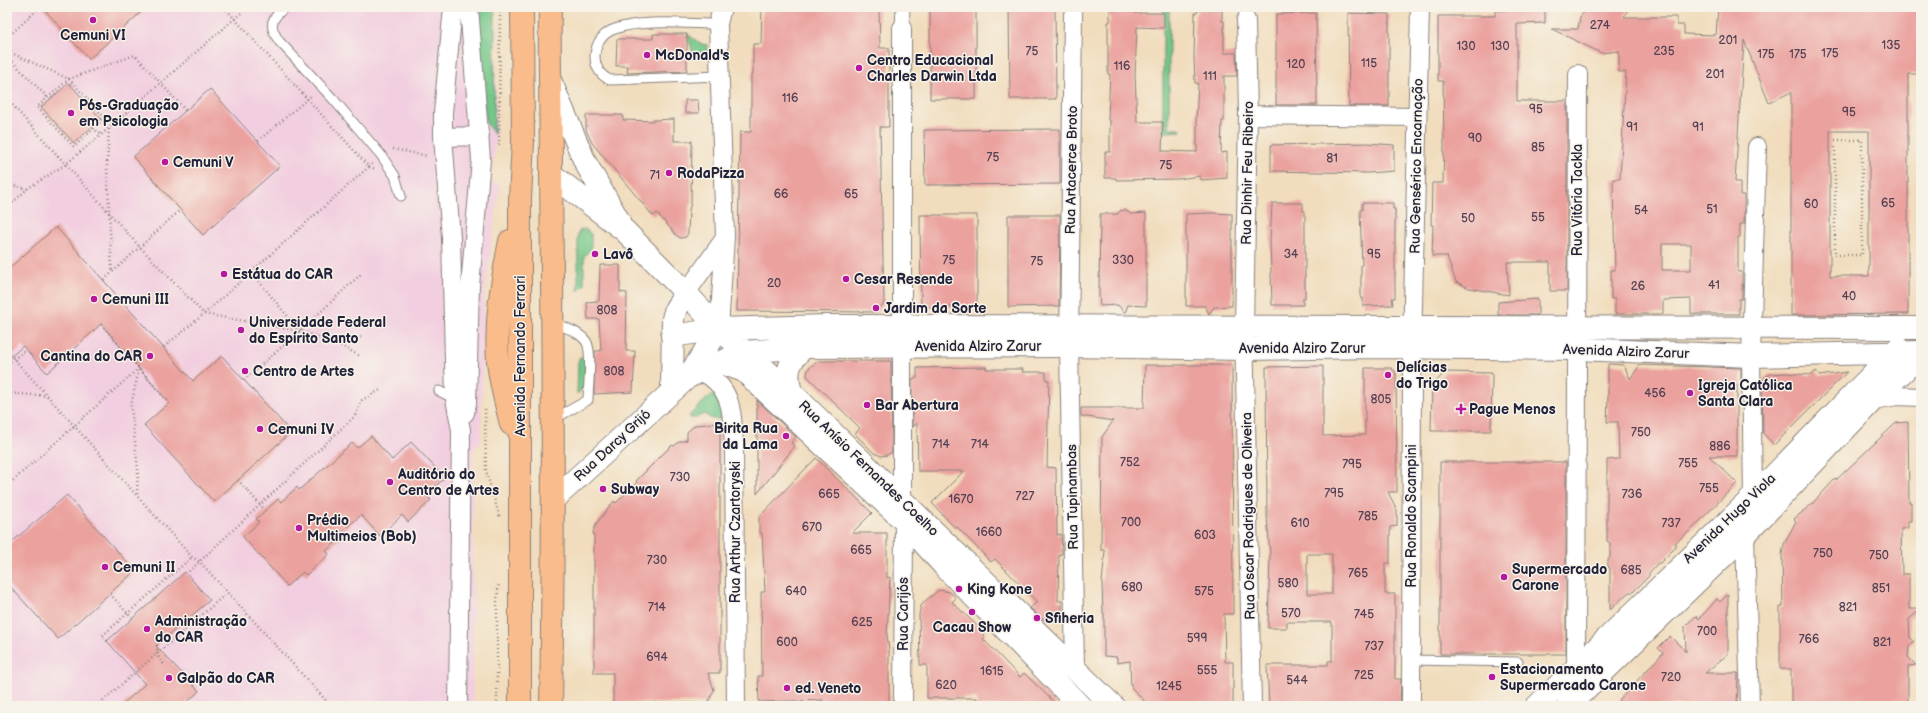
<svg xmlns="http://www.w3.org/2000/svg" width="1928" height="713" font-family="'Balsamiq Sans',sans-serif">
  <rect width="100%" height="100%" fill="#f7f3e8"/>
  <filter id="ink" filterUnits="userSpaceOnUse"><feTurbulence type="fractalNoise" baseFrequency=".025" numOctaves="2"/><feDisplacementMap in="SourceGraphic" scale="8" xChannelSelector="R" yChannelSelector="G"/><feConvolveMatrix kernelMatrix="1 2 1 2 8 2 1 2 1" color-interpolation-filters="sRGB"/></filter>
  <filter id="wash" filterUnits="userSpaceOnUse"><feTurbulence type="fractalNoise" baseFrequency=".012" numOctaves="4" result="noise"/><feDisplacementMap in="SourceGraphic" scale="16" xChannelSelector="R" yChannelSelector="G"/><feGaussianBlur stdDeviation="0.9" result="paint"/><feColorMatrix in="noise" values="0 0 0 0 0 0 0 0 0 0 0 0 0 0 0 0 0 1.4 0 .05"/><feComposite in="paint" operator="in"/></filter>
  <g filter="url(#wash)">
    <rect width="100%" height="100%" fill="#f1ddbd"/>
    <!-- built -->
    <path fill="#f2cfe0" d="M7,7H495L496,139L491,183L500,184L484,299L481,442L473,450V706H7Z"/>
    <!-- green -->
    <path fill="#75c789" stroke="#4c7462" d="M476,7H495L494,134L486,123Z
      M1163,11H1169V128H1180L1181,131L1155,133L1150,128L1163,127Z
      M687,34L701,44L707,45L708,53H693Z
      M585,229L591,234V249L584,256V285L578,291V234L580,230Z
      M580,358H585V387L577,394L578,362Z
      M711,395L717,396L721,404L722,419H712L704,414L695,418H690V415Z"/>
    <g id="blocks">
      <!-- building -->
      <path fill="#eba29f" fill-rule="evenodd" d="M42,7H147L89,59Z
        M762,7H879L880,48H889V127H880L884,303L877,312L737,311L740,132H751V74H753V44H761Z
        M930,7H976V99H930Z
        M1009,7H1055L1056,99H1010Z
        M1588,7H1629L1624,17H1677V25H1684V34L1716,35L1718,7H1919L1918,74H1908V314L1791,315V92L1769,103L1744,40L1735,182H1740V195H1744V224H1740V237H1738V272H1742V299H1739V314H1691V299L1663,300V314H1615V299H1611V270H1615L1613,179H1620L1626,72H1619V51L1601,53L1552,29H1578L1580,17ZM1830,131H1869V276H1830ZM1662,244H1691V270H1662Z
        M1516,9H1545V23L1517,24V101H1566L1567,104V291H1550V262H1507L1509,295L1469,288L1456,282L1447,256H1432L1433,225H1431L1432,183H1443L1444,147L1443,81H1438V16H1495V11Z
        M1110,10H1135V13H1164V28L1137,27L1135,74L1137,122H1163L1162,151L1197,152V121L1196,120L1198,83H1195L1194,58L1195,13H1197L1198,10H1222V21H1224V53H1236L1237,76H1224V121H1222L1221,153L1227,152V178L1201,180L1200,176L1178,179L1116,180V178H1105V152H1110V120H1108L1110,74H1108V22H1110Z
        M1316,13L1317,105H1276V14Z
        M1348,13L1389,14V106H1349Z
        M653,34H687V71L627,73L628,66H616L617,39H653Z
        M69,83L101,119L74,143L41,107Z
        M210,89L280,166L203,235L133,157Z
        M685,100H698L699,113H685Z
        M586,115H623V120L654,121V120L674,119V141H692L691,203L689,210L688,233L686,237L681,238L677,236L657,213L653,216L592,143L586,130Z
        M1060,129V184L925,185L924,130Z
        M1367,143L1394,145V171L1367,173L1271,171V145Z
        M1272,203H1303V211H1305V298H1303V305H1272L1270,241Z
        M1362,203H1393V209H1395V298H1392L1393,305L1363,306V298H1361V265H1362L1360,210H1362Z
        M1125,210L1131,214L1146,213V306L1128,305L1125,313L1118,305L1100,306L1099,294L1100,214H1118L1120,211Z
        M1213,213L1232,214V306L1214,307L1209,314L1205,306H1186V214Z
        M920,215H977V307H921Z
        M1008,215H1060L1059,306L1008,307Z
        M56,227L193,381L222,356L291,432L214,502L144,425L169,403L101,324L47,373L23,346L7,360V270Z
        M600,265H620V292L627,293L626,351H635L633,392L594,394L595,351H601L599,319H588L587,302L599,301Z
        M1538,299V315H1498V302Z
        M818,361H891L892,452L887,455L881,456L874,453L855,434L860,428L807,376L808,369Z
        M1608,364L1624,365L1630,379L1640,365L1741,368V387L1737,384V456H1709L1737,483L1692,529L1675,543V548L1660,563H1658L1649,573V576L1633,592H1629L1610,610V568L1608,567V560L1610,557V543L1607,541V460L1619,459L1618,422H1607L1608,395Z
        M1145,365H1232L1233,614H1224L1225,662H1233V706H1149L1131,687L1130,661L1117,663V657L1104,656V613H1103L1102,583L1105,550H1101L1102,437L1113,421L1081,416V408H1144Z
        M1323,366V436L1365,435V368H1391L1396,372L1397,492H1388L1397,510V526L1390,527V563H1385V594H1395V679H1401L1400,706H1269L1267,665H1328V661H1332V622H1287V628H1268L1270,554L1267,517L1266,367ZM1307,554H1332V594H1307Z
        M986,367V369H1023L1022,372H1046V380H1049L1047,467L1056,468L1057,535L1061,534L1062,554H1059L1058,601H1062V618L1042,619L1030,608L1037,602L995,559L991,562L957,527L955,528L932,503L964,471H918L917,423L912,428V379L917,378V368Z
        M1816,371L1819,376L1847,372L1774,445L1763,433L1762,381L1769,374L1786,373L1811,375Z
        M1445,372L1492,373L1491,431H1431L1432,386Z
        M757,400L796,437L791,443L795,446L757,494Z
        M1908,422L1909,503H1911V521H1908V528L1901,529L1902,574H1909V609H1921L1909,619L1910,638L1914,641L1909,646L1908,657L1916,665L1908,666V706H1791V669H1780V607H1783L1782,554L1784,544L1796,521L1794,519L1813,503L1835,479L1836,480L1896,423Z
        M720,423V673H708L714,690L708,703H613V673H594V536L593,532L596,524L614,501L616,503L637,482L636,481L672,445L674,446L679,442L687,440V432L695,425Z
        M371,436L392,460L411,442L445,478L425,495L431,500L408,522L402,515L380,536L361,515L339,534L342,537L326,551L329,554L306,575L303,572L287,586L243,537L259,522L256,519L278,499L281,502L297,487L299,490L352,443L357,448Z
        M816,458L872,513L852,533H887V578L890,577L887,636L889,650V706H834V704L823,703V700L759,702L758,676H762L761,592H765L762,533H759V517Z
        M1440,462H1566V654H1440Z
        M67,495L135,571L58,639L7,583V546Z
        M185,572L210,600L156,646L199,691L183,706H121L145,684L107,641Z
        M939,590L950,592L956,598L952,602L985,633L983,635L985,637L983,639L1020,677L1024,673L1058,706H977V698H927V665H920L919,614L921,606L925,601Z
        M1728,594V654L1705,673H1738L1737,706H1626L1619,700L1663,653L1658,648L1670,636L1686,652L1685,626L1696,616L1699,619L1717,599L1720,602Z"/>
    </g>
  </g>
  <g filter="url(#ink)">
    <use href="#blocks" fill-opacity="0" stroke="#8a807c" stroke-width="1"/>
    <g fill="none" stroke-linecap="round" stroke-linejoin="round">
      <!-- service casing -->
      <g stroke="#8a807c" stroke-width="11">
        <path id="service" d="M285,7C271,19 268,25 279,41L334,100L381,155L395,176L401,196
          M718,24C689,24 642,19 615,29C592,36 587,70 610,80L721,76
          M553,323C564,327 578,331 586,341C593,351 588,387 588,400L554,419
          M439,391L457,400
          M1411,660L1518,662"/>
      </g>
      <!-- pedestrian casing -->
      <g stroke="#8a807c" stroke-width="15">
        <path id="pedestrian" d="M1246,7V20
          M902,28L903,7"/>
      </g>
      <!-- minor casing -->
      <g stroke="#8a807c" stroke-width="20">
        <path id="minor" d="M453,7L443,113V137L451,238L455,399L461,430L458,706
          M1073,14L1069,346L1075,669
          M1246,20L1248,115L1244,327L1252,706
          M1248,115L1417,117
          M443,137L480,136
          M686,293L725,238
          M719,329L725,237L718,24L722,7
          M701,371C734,388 732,414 734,447L736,706
          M1873,400L1897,396L1921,397
          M465,413L467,403L470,286L481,159L469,7
          M1753,497L1751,356L1757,147
          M902,499V28
          M1745,535L1750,706
          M1576,667L1578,74
          M903,706L904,521
          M1411,706L1412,348L1420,7"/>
      </g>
      <!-- tertiary casing -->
      <g stroke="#8a807c" stroke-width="24">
        <path id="tertiary" d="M550,80L585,162L619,221
          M551,174L625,231L686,293L719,329L791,392L1113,706
          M672,336L719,329L828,326L1921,328
          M727,365L744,371L904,521L944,566L1080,706
          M688,377L744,352L804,347L1069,346L1245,349L1376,347L1576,349L1751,356L1921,352
          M672,390L673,319L676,308L686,293
          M791,392C785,370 789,362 804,347
          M553,500L688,377L719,329
          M1537,706L1753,497L1898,348
          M1568,706L1745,535L1873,400L1921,355"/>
      </g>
      <!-- primary casing -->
      <g stroke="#8a807c" stroke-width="24">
        <path id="primary" d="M550,7C549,62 551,117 551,172C553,350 554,528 551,706
          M510,241C502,281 495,320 498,361C500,382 506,404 511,424
          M520,706V198L523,142L522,7"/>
      </g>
      <!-- path -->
      <path stroke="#8a807c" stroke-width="2.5" stroke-dasharray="1 3" stroke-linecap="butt" d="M224,7L369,167L375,169
        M7,38L40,7
        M7,51L69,79L135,55L186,111
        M7,56L48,98
        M69,79L105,118L74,147L37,107Z
        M7,99L139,246L204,314L300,331L336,343L360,356
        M93,128L101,135
        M109,129L107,165L112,271
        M1835,140H1862V255H1835Z
        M258,141L312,95
        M499,145L500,7
        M393,149L428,156
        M7,184L27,189
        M7,208L27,189L66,164L101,135L248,7
        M251,272L300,331
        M104,280L180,210
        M101,324L169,403
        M337,343L361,337
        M164,347L204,314L372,164
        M7,351L192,557L199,561L331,706
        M7,364L26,350
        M244,380L300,331L362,273
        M7,393L48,396
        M485,409L486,471L500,518
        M238,480L265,510
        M7,486L139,368
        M137,494L138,470L131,406L139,369
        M7,533L13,541
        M186,574L355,416L362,400L382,389
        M110,594L132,618
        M107,641L102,636L192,557
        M157,645V655L165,666
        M101,706L99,704L227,593
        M497,706V599L499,583"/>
      <!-- service -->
      <use href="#service" stroke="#fff" stroke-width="9"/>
      <!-- pedestrian -->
      <use href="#pedestrian" stroke="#fff" stroke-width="13"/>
      <!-- minor -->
      <use href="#minor" stroke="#fff" stroke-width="18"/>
      <!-- tertiary -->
      <use href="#tertiary" stroke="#fff" stroke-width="22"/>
      <!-- primary -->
      <use href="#primary" stroke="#f9bc8a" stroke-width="22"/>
    </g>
  </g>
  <!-- markers -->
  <g fill="#b5179e" stroke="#f7f3e8" stroke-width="1.5">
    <circle cx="93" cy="20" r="4"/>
    <circle cx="647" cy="55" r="4"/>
    <circle cx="859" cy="68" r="4"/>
    <circle cx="71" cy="113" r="4"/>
    <circle cx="165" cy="162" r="4"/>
    <circle cx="669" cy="173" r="4"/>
    <circle cx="595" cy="254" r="4"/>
    <circle cx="224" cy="274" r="4"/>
    <circle cx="846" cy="279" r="4"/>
    <circle cx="94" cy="299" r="4"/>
    <circle cx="876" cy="308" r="4"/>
    <circle cx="241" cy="330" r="4"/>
    <circle cx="150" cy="356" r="4"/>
    <circle cx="245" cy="371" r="4"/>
    <circle cx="1388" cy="375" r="4"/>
    <circle cx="1690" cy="393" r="4"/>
    <circle cx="867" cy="405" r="4"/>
    <path d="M1459 403h4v4h4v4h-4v4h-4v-4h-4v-4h4z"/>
    <circle cx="260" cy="429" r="4"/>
    <circle cx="786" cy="436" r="4"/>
    <circle cx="390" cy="482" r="4"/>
    <circle cx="603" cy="489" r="4"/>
    <circle cx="299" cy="528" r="4"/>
    <circle cx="105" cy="567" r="4"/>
    <circle cx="1504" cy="577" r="4"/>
    <circle cx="959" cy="589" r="4"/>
    <circle cx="972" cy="612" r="4"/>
    <circle cx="1037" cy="618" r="4"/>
    <circle cx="147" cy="629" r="4"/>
    <circle cx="1492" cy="677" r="4"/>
    <circle cx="169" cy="678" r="4"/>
    <circle cx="787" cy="688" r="4"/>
  </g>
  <g text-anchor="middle" stroke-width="3" stroke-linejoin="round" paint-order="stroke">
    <!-- number labels -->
    <g font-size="12" fill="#544254">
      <text x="1600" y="29">274</text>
      <text x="1728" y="44">201</text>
      <text x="1891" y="49">135</text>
      <text x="1466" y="50">130</text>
      <text x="1500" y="50">130</text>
      <text x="1032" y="55">75</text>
      <text x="1664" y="55">235</text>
      <text x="1830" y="57">175</text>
      <text x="1766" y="58">175</text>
      <text x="1798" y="58">175</text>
      <text x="1369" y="67">115</text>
      <text x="1296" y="68">120</text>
      <text x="1122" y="70">116</text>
      <text x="1715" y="78">201</text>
      <text x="1210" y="80">111</text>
      <text x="790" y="102">116</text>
      <text x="1536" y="113">95</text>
      <text x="1849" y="116">95</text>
      <text x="1632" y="131">91</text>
      <text x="1698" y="131">91</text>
      <text x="1475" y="142">90</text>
      <text x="1538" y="151">85</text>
      <text x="993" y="161">75</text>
      <text x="1332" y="162">81</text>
      <text x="1166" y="169">75</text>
      <text x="655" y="179">71</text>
      <text x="781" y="198">66</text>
      <text x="851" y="198">65</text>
      <text x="1888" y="207">65</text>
      <text x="1811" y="208">60</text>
      <text x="1712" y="213">51</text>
      <text x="1641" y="214">54</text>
      <text x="1538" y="221">55</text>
      <text x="1468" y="222">50</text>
      <text x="1291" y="258">34</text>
      <text x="1374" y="258">95</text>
      <text x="949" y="264">75</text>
      <text x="1123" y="264">330</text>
      <text x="1037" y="265">75</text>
      <text x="774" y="287">20</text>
      <text x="1714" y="289">41</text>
      <text x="1638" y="290">26</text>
      <text x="1849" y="300">40</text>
      <text x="607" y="314">808</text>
      <text x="614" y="375">808</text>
      <text x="1655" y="397">456</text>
      <text x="1381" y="403">805</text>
      <text x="1641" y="436">750</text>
      <text x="941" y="448">714</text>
      <text x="980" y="448">714</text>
      <text x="1720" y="450">886</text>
      <text x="1130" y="466">752</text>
      <text x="1688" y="467">755</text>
      <text x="1352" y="468">795</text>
      <text x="680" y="481">730</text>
      <text x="1709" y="492">755</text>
      <text x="1334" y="497">795</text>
      <text x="829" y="498">665</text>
      <text x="1632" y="498">736</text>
      <text x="1025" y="500">727</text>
      <text x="961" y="503">1670</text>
      <text x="1368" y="520">785</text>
      <text x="1131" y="526">700</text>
      <text x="1300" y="527">610</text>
      <text x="1671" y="527">737</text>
      <text x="812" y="531">670</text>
      <text x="989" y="536">1660</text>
      <text x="1205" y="539">603</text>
      <text x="861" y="554">665</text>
      <text x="1823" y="557">750</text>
      <text x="1879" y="559">750</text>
      <text x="657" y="564">730</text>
      <text x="1631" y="574">685</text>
      <text x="1358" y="577">765</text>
      <text x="1288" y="587">580</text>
      <text x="1132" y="591">680</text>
      <text x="1881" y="592">851</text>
      <text x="796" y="595">640</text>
      <text x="1204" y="595">575</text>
      <text x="657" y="611">714</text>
      <text x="1848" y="611">821</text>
      <text x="1291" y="617">570</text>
      <text x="1364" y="618">745</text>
      <text x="862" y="626">625</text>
      <text x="1707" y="635">700</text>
      <text x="1197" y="642">599</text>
      <text x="1809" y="643">766</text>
      <text x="787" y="646">600</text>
      <text x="1882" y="646">821</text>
      <text x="1374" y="650">737</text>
      <text x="657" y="661">694</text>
      <text x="1207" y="674">555</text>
      <text x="992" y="675">1615</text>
      <text x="1364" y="679">725</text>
      <text x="1671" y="681">720</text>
      <text x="1297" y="684">544</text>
      <text x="946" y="689">620</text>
      <text x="1169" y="690">1245</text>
    </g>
    <!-- poi labels -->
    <g font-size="14" font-weight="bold" fill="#22223b" stroke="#f7f3e8" text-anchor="start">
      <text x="93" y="40" text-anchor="middle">Cemuni VI</text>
      <text x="655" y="60">McDonald's</text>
      <text x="867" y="65">Centro Educacional<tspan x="867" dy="16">Charles Darwin Ltda</tspan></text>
      <text x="79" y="110">Pós-Graduação<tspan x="79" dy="16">em Psicologia</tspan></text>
      <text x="173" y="167">Cemuni V</text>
      <text x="677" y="178">RodaPizza</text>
      <text x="603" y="259">Lavô</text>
      <text x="232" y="279">Estátua do CAR</text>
      <text x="854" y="284">Cesar Resende</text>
      <text x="102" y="304">Cemuni III</text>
      <text x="884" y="313">Jardim da Sorte</text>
      <text x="249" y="327">Universidade Federal<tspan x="249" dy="16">do Espírito Santo</tspan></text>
      <text x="142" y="361" text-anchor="end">Cantina do CAR</text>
      <text x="1396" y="372">Delícias<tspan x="1396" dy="16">do Trigo</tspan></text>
      <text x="253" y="376">Centro de Artes</text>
      <text x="1698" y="390">Igreja Católica<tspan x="1698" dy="16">Santa Clara</tspan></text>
      <text x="875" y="410">Bar Abertura</text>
      <text x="1469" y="414">Pague Menos</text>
      <text x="778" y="433" text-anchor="end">Birita Rua<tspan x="778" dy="16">da Lama</tspan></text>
      <text x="268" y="434">Cemuni IV</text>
      <text x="398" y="479">Auditório do<tspan x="398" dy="16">Centro de Artes</tspan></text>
      <text x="611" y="494">Subway</text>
      <text x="307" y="525">Prédio<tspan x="307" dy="16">Multimeios (Bob)</tspan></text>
      <text x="113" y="572">Cemuni II</text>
      <text x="1512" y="574">Supermercado<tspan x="1512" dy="16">Carone</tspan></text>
      <text x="967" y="594">King Kone</text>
      <text x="1045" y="623">Sfiheria</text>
      <text x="155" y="626">Administração<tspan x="155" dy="16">do CAR</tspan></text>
      <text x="972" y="632" text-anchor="middle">Cacau Show</text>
      <text x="1500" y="674">Estacionamento<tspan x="1500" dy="16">Supermercado Carone</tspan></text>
      <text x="177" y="683">Galpão do CAR</text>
      <text x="795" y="693">ed. Veneto</text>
    </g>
    <!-- street labels -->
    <g font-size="14" fill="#22223b" stroke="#f7f3e8">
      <text transform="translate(1416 166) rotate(-89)" y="5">Rua Gensérico Encarnação</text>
      <text transform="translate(1071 170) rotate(-89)" y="5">Rua Artacerce Broto</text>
      <text transform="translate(1247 173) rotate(-89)" y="5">Rua Dinhir Feu Ribeiro</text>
      <text transform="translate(1577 200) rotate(-90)" y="5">Rua Vitória Tackla</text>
      <text x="978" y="351">Avenida Alziro Zarur</text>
      <text x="1302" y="353">Avenida Alziro Zarur</text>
      <text transform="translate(1626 351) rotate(2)" y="5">Avenida Alziro Zarur</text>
      <text transform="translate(520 356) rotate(-90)" y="5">Avenida Fernando Ferrari</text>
      <text transform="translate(612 445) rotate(-43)" y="5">Rua Darcy Grijó</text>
      <text transform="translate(869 468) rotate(44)" y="5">Rua Anísio Fernandes Coelho</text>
      <text transform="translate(1072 497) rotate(-91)" y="5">Rua Tupinambas</text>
      <text transform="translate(1248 516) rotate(-91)" y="5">Rua Oscar Rodrigues de Oliveira</text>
      <text transform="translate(1411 516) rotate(-90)" y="5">Rua Ronaldo Scampini</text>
      <text transform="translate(1729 518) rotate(-44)" y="5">Avenida Hugo Viola</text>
      <text transform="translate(735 532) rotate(-90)" y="5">Rua Arthur Czartoryski</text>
      <text transform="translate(903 614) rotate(-90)" y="5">Rua Carijós</text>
    </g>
  </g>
  <!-- margin -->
  <rect width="1928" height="713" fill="none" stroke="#f7f3e8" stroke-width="24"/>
</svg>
